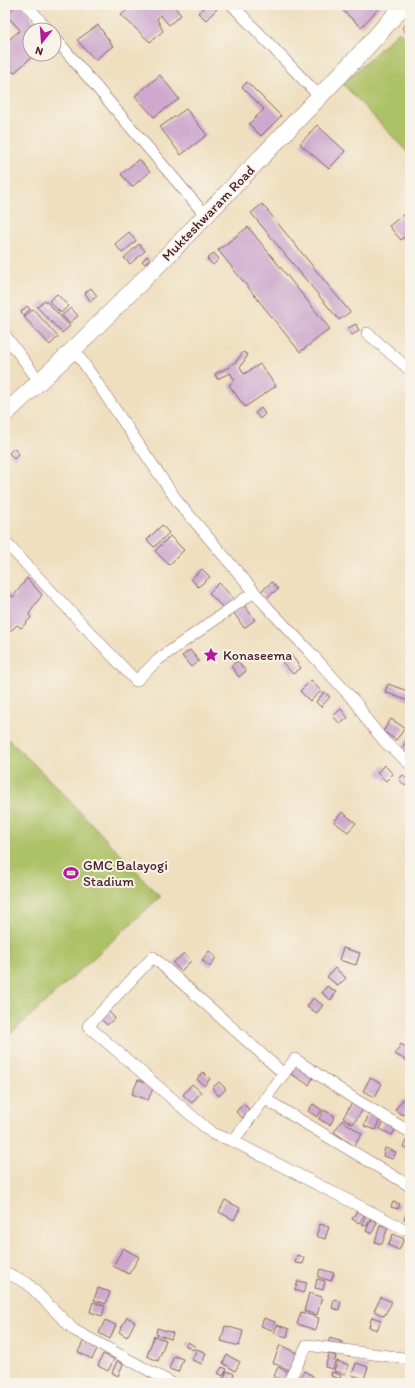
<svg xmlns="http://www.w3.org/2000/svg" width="415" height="1388" font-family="Itim,sans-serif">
  <rect width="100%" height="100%" fill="#f7f3e8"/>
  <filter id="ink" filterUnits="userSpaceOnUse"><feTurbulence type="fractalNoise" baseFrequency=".025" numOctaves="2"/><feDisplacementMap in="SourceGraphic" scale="8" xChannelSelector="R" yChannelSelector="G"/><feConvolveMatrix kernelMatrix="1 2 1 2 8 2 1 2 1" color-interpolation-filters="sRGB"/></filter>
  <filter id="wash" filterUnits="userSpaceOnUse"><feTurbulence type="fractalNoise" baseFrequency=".012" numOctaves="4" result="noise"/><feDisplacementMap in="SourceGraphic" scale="16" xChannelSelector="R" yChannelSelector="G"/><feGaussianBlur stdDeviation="0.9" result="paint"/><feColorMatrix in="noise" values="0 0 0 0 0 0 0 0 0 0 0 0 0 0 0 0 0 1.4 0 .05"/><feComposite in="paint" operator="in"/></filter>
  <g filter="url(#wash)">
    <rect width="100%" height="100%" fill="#efdfbf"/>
    <!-- green -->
    <path fill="#adc166" stroke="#7c7048" d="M399,31L410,42V155L343,84Z
      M5,736L58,788L160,897L5,1039Z"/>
    <g id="blocks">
      <!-- building -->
      <path fill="#cea8ce" d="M17,5H22L40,30H30V54H35L14,73L5,64V43L20,30L6,15Z
        M133,5H173L181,15L169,25L160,15L157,19L163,31L150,42L121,15Z
        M206,5H213L217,9L206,20L198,13Z
        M347,5H382L361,27L342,10Z
        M410,21V37L402,28Z
        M98,25L113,46L95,60L77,40Z
        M160,75L179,99L154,117L135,96Z
        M247,82L281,116L261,136L249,124L264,109L242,87Z
        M186,109L207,135L181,155L160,127Z
        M317,125L345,151L329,169L300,144Z
        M139,159L150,172L132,187L121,174Z
        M262,204L350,312L339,320L251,213Z
        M404,214L410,222V232L401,240L389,226Z
        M248,227L330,329L300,352L218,250Z
        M129,232L136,241L122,253L115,244Z
        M139,244L145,251L130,264L124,258Z
        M214,253L219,259L213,265L207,259Z
        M147,256L150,259L145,264L142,261Z
        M91,288L97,296L90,301L85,293Z
        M57,294L68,306L61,313L49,301Z
        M45,300L70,326L62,333L37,307Z
        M27,306L30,309L24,315L21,312Z
        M71,308L78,316L69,323L62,315Z
        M33,309L58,337L50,345L24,317Z
        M356,324L359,331L352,335L348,328Z
        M243,352L248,355L240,367L244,374L260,364L276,386L245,407L229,385L235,380L230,373L217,379L215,374L229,367L230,368L229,366L236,362Z
        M261,408L265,414L260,419L255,413Z
        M14,448L19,454L14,459L9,453Z
        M162,525L169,533L154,547L147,540Z
        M170,536L184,550L169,565L155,551Z
        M202,569L210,577L198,587L191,579Z
        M27,578L42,595L29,614L31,618L21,628L17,625L5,636V596L9,593L13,597Z
        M272,582L278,589L266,598L261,591Z
        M219,583L235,600L225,610L209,593Z
        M244,605L255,620L244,628L234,613Z
        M190,650L199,661L191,667L182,656Z
        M291,655L301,668L293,674L282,662Z
        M237,661L246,671L239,677L231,666Z
        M311,680L321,691L310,701L300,691Z
        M388,684L410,692L408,701L385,692Z
        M324,692L330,697L321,707L316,702Z
        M341,709L348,718L340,724L333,716Z
        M391,719L405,728L396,740L383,731Z
        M410,736V756L401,749Z
        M384,765L393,774L386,781L377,773Z
        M403,775L409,781L405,786L399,779Z
        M342,812L356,823L348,832L334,822Z
        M343,948L360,953L356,965L339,960Z
        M209,951L216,957L210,967L202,960Z
        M184,953L191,961L181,971L173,963Z
        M335,968L346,978L338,986L327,977Z
        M327,986L336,992L331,1000L322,993Z
        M313,998L323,1005L317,1013L307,1007Z
        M108,1011L115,1018L107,1025L100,1018Z
        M401,1044L410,1050V1056L407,1061L395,1054Z
        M297,1065L314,1076L309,1085L291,1074Z
        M203,1072L210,1079L204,1086L197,1079Z
        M370,1078L382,1084L375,1097L363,1091Z
        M138,1080L154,1086L148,1100L132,1094Z
        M219,1082L226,1089L219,1096L212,1088Z
        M192,1084L201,1092L192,1103L183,1095Z
        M403,1099L410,1104L403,1115L395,1110Z
        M353,1101L364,1108L353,1124L343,1118Z
        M243,1104L249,1109L243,1118L236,1112Z
        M313,1104L322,1110L317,1117L308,1111Z
        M324,1110L335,1116L330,1125L319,1119Z
        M369,1114L380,1119L375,1130L364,1126Z
        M342,1120L362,1134L354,1146L334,1132Z
        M384,1121L396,1128L392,1135L380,1129Z
        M408,1137L410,1138V1150L403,1147Z
        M385,1148L396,1152L393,1159L383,1156Z
        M225,1200L240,1208L234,1220L219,1212Z
        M393,1202L400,1204L398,1209L391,1207Z
        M408,1210L410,1211V1221L404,1219Z
        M357,1211L364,1215L359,1223L352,1219Z
        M367,1212L372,1214L367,1226L362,1224Z
        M371,1219L377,1222L372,1234L366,1231Z
        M320,1224L329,1227L325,1239L316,1236Z
        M380,1225L388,1227L382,1244L375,1242Z
        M393,1234L404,1239L399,1250L388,1245Z
        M123,1248L139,1257L129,1274L113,1266Z
        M297,1255L304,1257L303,1264L295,1263Z
        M320,1269L334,1273L331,1281L318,1277Z
        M317,1279L325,1281L323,1290L315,1288Z
        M298,1281L307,1283L303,1293L295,1290Z
        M98,1288L110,1292L106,1304L94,1300Z
        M309,1293L322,1297L317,1315L304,1311Z
        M381,1297L392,1302L384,1316L374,1311Z
        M334,1299L341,1301L339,1310L332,1308Z
        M93,1302L105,1306L102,1316L90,1312Z
        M301,1312L319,1318L316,1330L297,1324Z
        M127,1317L135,1322L127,1337L119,1332Z
        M372,1317L381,1320L377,1330L369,1327Z
        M264,1318L275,1322L272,1330L261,1326Z
        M105,1320L116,1325L110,1339L99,1333Z
        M277,1325L289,1329L287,1337L274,1333Z
        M225,1326L243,1331L239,1346L221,1341Z
        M157,1328L173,1333L171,1339L156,1334Z
        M154,1336L166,1340L158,1361L147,1356Z
        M330,1338L342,1342L341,1347L328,1343Z
        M84,1340L98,1347L92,1359L78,1352Z
        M188,1342L196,1347L193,1350L185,1345Z
        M280,1345L299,1354L292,1371L273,1363Z
        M197,1349L206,1353L202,1364L192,1360Z
        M103,1354L114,1359L108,1371L98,1366Z
        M329,1354L336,1356L333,1369L325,1367Z
        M227,1355L240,1362L235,1371L223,1363Z
        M174,1356L183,1359L178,1372L169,1369Z
        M117,1361L123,1364L118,1376L112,1373Z
        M337,1361L349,1365L345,1374L334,1371Z
        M356,1363L368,1367L364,1379L352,1375Z
        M222,1367L227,1369L223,1376L218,1373Z
        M278,1367L289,1372L285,1381L274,1376Z
        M227,1371L234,1374L229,1383H224L222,1382Z
        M304,1371L313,1376L309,1383L298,1382Z
        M332,1372L341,1375L340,1379L331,1376Z
        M272,1378L282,1383H270Z"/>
    </g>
  </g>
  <g filter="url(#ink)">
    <use href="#blocks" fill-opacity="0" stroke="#84625f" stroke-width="1"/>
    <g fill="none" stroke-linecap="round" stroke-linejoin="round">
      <!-- street casing -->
      <g stroke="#84625f" stroke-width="12">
        <path id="street" d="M27,5L48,30
          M232,5L320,97
          M54,37L206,216
          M367,333L410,370
          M5,335L39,381
          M74,349L178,502L269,609L308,650L358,705L366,719L385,742L410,764
          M5,542L136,681L159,659L254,592
          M284,1074L153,957L88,1026L213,1134L233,1141L295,1059L356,1100L410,1132
          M265,1099L410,1186
          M233,1141L404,1229L410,1230
          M5,1272L27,1283L74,1330L172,1383
          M288,1383L307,1345L410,1359"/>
      </g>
      <!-- primary casing -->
      <g stroke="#84625f" stroke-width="18">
        <path id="primary" d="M5,414L74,349L165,258L364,50L404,5"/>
      </g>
      <!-- street -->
      <use href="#street" stroke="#fff" stroke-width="11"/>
      <!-- primary -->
      <use href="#primary" stroke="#fff" stroke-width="17"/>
    </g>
  </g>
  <!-- icons -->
  <defs>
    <g id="sight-bare" transform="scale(1.2)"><path d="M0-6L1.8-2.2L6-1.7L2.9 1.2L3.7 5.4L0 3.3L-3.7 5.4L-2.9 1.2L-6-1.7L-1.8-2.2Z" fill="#b5179e" stroke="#f7f3e8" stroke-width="2.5" paint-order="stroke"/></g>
    <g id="stadium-bare" transform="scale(1.2)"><path d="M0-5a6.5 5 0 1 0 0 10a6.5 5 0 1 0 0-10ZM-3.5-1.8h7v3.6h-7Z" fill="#b5179e" stroke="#f7f3e8" stroke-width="2.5" paint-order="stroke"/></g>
  </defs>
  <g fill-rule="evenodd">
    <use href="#sight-bare" x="211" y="655"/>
    <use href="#stadium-bare" x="71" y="873"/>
  </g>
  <g text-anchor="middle" stroke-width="4" stroke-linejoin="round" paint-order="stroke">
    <!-- street labels -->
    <g font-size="14" fill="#4a1f2b" stroke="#f7f3e8">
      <text transform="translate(208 213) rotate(-46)" y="5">Mukteshwaram Road</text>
    </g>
    <!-- poi labels -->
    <g font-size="14" fill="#4a1f2b" stroke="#f7f3e8" text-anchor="start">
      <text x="223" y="660">Konaseema</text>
      <text x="83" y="870">GMC Balayogi<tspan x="83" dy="16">Stadium</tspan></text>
    </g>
  </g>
  <!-- margin -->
  <rect width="415" height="1388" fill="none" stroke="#f7f3e8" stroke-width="20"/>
  <!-- north arrow -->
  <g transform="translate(42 42) rotate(197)"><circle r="19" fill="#f7f3e8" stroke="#b29e9c"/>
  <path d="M0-3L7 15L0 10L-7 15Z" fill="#b5179e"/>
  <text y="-6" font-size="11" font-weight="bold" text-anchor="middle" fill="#4a1f2b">N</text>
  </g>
</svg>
